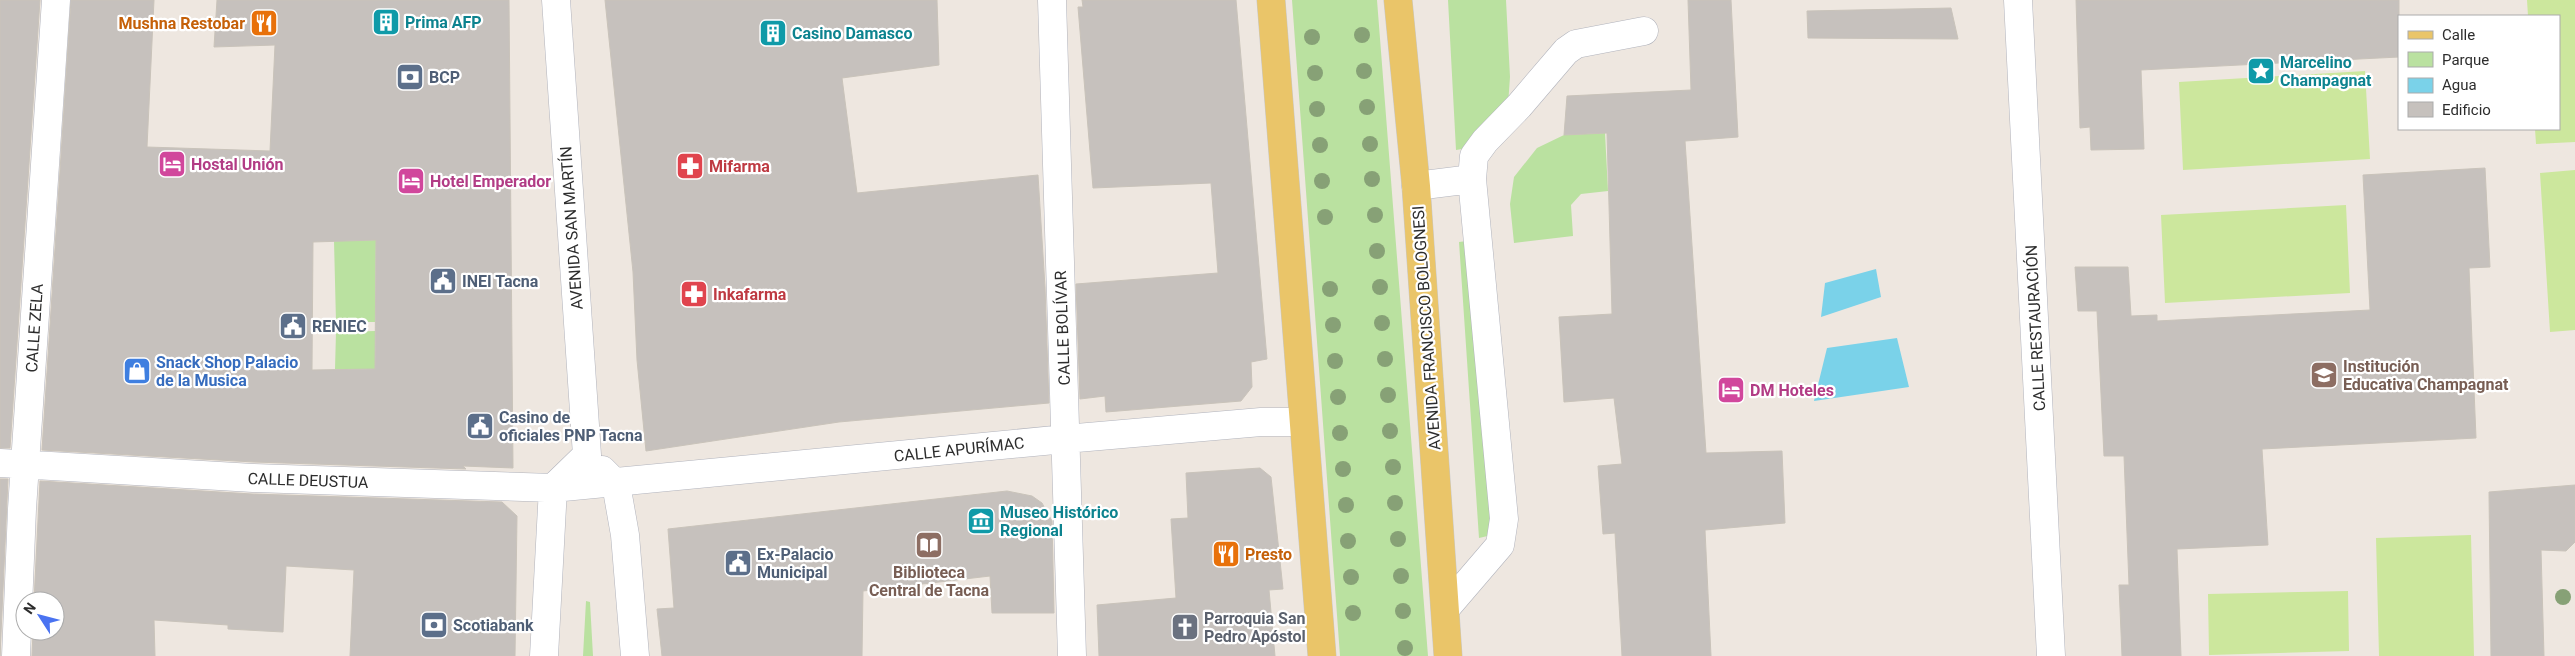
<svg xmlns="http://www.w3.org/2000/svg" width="2575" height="656" font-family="Roboto,sans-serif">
  <rect width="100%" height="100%" fill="#eee7e0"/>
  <!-- green -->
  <path fill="#bae1a0" d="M1292,0H1377L1428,656H1340Z
    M1448,0H1506L1510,77L1508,105L1474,147L1456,150Z
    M1605,133L1608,191L1581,194L1571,205L1573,236L1514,243L1510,204L1514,177L1537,148L1564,135Z
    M376,240L375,322H336L334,241Z
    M1467,241L1492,535L1479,538L1459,242Z
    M375,331V369H335L336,332Z
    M586,601L590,602L593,656H583Z"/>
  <!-- pitch -->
  <path fill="#cce79d" d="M2527,0H2575V142L2536,144L2535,129H2559V16H2528Z
    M2365,71L2370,159L2183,170L2179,82Z
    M2575,170V330L2550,332L2540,173Z
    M2346,205L2350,293L2165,303L2161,215Z
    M2471,535L2474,656H2379L2376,538Z
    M2348,591L2349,651L2209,655L2208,594Z"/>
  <!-- water -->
  <path fill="#7ad2e9" d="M1876,269L1881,297L1821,317L1825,283Z
    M1897,338L1909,387L1814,401L1827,348Z"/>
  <!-- building -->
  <path fill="#c6c1bd" stroke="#c9c3ba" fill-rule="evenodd" d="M0,0H40L10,448H0Z
    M71,0H154L147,147L270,151L275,45L214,47L217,0H509L513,468L463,466L466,469L254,462L42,450ZM376,240L375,369L312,370L313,242Z
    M605,0H937L939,65L842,78L857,193L1038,175L1045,287L1049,403L839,422L646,451L637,360L633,272Z
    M1082,0H1236L1267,359L1251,362L1252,387L1241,401L1106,412L1105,396L1080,399L1076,284L1218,273L1211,183L1093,188L1078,7H1083Z
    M1688,0H1731L1738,137L1685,141L1706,453L1782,451L1785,523L1705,530L1711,656H1622L1615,533L1603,534L1598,466L1622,464L1614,398L1564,402L1559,317L1612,314L1607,133L1564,135L1567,96L1691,90Z
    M2076,0H2399V57L2141,70L2144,149L2091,150L2090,127L2080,128Z
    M1951,8L1958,39L1808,38L1807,11Z
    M2485,168L2490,267L2469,268L2476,438L2262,449L2268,545L2177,549L2181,656H2122L2119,585H2129L2124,456H2104L2097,311H2078L2075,267H2128L2131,316L2157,315V321L2370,310L2363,175Z
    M1260,468L1271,477L1283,589L1269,590L1275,656H1099L1097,605L1176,598L1171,519L1188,518L1186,473Z
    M0,479H8L0,656Z
    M40,481L252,494L502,502L517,516L515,656H350L354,570L286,566L283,632L228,629V625L154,620L155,656H32L33,631H55V601H34Z
    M2575,485V542L2566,551L2541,550L2544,656H2491L2489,492Z
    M1007,491L1032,496L1042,503L1052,521L1054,613H992L990,576L863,591L862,656H662L657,609L674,608L668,529Z"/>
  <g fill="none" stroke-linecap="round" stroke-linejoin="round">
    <!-- minor casing -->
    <g stroke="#b1b3bc" stroke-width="29">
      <path id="minor" d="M1052,0L1072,656
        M2018,0L2051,656
        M1472,179L1474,156L1485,141L1519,106L1566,51L1576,44L1644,31
        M1416,186L1472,179L1504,519L1500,545L1446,608
        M0,463L253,478L553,488L1065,439L1261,422H1302
        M602,470L616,484L625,535L635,656
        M16,656L22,509L56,0
        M544,656L553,488L587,455L556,0"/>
    </g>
    <!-- major casing -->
    <g stroke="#c8c8c8" stroke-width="29">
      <path id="major" d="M1271,0L1322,656
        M1398,0L1416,186L1448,656"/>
    </g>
    <!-- minor -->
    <use href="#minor" stroke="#fff" stroke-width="28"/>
    <!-- major -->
    <use href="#major" stroke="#eac569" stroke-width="28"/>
  </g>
  <!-- trees -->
  <g fill="#87a176">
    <circle cx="1362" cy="35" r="8"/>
    <circle cx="1312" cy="37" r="8"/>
    <circle cx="1364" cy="71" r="8"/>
    <circle cx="1315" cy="73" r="8"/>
    <circle cx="1367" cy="107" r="8"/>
    <circle cx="1317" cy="109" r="8"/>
    <circle cx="1370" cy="144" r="8"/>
    <circle cx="1320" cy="145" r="8"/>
    <circle cx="1372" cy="179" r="8"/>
    <circle cx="1322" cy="181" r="8"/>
    <circle cx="1375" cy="215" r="8"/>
    <circle cx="1325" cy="217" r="8"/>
    <circle cx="1377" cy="251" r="8"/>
    <circle cx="1380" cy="287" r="8"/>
    <circle cx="1330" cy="289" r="8"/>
    <circle cx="1382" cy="323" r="8"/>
    <circle cx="1333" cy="325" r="8"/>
    <circle cx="1385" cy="359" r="8"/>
    <circle cx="1335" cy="361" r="8"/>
    <circle cx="1388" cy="395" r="8"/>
    <circle cx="1338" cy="397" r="8"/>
    <circle cx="1390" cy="431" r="8"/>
    <circle cx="1340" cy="433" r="8"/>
    <circle cx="1393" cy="467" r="8"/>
    <circle cx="1343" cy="469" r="8"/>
    <circle cx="1395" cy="503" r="8"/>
    <circle cx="1346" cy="505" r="8"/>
    <circle cx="1398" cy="539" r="8"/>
    <circle cx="1348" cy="541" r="8"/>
    <circle cx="1401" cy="576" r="8"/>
    <circle cx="1351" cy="577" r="8"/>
    <circle cx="2563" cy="597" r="8"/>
    <circle cx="1403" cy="611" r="8"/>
    <circle cx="1353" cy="613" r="8"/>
    <circle cx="1405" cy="648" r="8"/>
  </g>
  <!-- icons -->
  <defs>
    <g id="building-square" transform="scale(1.4375)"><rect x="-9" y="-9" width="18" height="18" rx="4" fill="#0f9aa8" stroke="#fff"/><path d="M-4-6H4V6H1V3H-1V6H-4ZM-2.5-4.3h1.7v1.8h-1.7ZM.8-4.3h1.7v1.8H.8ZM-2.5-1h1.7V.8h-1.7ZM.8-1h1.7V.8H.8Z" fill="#fff"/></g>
    <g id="restaurant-square" transform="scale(1.4375)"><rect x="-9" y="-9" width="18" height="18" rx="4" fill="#e8710a" stroke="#fff"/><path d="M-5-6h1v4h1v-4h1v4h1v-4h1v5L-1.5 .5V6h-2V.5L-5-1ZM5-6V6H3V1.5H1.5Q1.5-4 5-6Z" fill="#fff"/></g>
    <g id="sight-square" transform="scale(1.4375)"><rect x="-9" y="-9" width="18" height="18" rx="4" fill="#0f9aa8" stroke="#fff"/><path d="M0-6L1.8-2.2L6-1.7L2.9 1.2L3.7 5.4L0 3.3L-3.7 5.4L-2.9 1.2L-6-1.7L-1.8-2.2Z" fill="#fff"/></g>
    <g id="bank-square" transform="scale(1.4375)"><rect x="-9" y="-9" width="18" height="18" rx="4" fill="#5c6f8a" stroke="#fff"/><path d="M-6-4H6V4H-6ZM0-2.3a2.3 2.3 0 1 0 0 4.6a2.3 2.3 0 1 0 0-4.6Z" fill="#fff"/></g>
    <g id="hotel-square" transform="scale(1.4375)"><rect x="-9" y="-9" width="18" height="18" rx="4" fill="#d1479c" stroke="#fff"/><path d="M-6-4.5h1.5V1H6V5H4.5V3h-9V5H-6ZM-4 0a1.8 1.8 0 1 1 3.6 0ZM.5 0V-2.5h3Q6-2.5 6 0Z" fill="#fff"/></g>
    <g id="pharmacy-square" transform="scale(1.4375)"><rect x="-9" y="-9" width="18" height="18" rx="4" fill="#e0444e" stroke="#fff"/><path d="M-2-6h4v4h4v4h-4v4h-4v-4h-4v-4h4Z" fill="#fff"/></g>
    <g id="civic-square" transform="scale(1.4375)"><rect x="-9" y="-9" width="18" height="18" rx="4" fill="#5c6f8a" stroke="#fff"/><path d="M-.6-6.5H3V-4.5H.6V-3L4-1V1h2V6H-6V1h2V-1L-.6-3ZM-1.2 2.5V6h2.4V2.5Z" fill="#fff"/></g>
    <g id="shop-square" transform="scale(1.4375)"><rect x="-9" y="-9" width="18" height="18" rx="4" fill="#3f7fe0" stroke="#fff"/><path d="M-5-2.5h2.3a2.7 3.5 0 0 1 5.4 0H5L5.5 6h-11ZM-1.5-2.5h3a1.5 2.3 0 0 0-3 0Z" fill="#fff"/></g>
    <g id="school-square" transform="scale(1.4375)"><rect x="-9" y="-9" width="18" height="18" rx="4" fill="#8d6e63" stroke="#fff"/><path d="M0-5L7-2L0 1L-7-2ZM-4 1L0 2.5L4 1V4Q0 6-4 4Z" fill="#fff"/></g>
    <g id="museum-square" transform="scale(1.4375)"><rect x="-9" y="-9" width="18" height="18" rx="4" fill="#0f9aa8" stroke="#fff"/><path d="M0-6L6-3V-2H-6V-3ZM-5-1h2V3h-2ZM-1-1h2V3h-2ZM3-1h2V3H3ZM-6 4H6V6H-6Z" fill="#fff"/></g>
    <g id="library-square" transform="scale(1.4375)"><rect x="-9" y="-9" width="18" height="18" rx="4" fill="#8d6e63" stroke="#fff"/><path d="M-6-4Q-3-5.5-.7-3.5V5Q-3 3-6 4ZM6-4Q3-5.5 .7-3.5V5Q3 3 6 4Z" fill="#fff"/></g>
    <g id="church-square" transform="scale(1.4375)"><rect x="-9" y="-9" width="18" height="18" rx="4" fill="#6b7280" stroke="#fff"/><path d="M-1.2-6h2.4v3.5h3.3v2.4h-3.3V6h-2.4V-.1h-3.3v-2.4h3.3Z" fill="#fff"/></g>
  </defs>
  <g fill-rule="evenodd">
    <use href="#building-square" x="386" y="22"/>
    <use href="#restaurant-square" x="264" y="23"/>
    <use href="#building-square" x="773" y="33"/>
    <use href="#sight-square" x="2261" y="71"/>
    <use href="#bank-square" x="410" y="77"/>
    <use href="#hotel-square" x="172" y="164"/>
    <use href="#pharmacy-square" x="690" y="166"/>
    <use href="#hotel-square" x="411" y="181"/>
    <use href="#civic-square" x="443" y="281"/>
    <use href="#pharmacy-square" x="694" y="294"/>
    <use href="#civic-square" x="293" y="326"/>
    <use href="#shop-square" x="137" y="371"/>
    <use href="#school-square" x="2324" y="375"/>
    <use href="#hotel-square" x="1731" y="390"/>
    <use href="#civic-square" x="480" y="426"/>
    <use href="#museum-square" x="981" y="521"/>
    <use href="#library-square" x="929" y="545"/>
    <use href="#restaurant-square" x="1226" y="554"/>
    <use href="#civic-square" x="738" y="563"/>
    <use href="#bank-square" x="434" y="625"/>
    <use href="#church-square" x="1185" y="627"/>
  </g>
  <g text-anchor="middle" stroke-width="4.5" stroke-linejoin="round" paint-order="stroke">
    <!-- culture labels -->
    <g font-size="16" font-weight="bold" fill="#0d838f" stroke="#fff" text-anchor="start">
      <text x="405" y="28">Prima AFP</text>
      <text x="792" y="39">Casino Damasco</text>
      <text x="2280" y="68">Marcelino<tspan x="2280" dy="18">Champagnat</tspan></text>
      <text x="1000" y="518">Museo Histórico<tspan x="1000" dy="18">Regional</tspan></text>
    </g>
    <!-- food labels -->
    <g font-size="16" font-weight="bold" fill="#c56008" stroke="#fff" text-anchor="end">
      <text x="245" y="29">Mushna Restobar</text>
      <text x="1245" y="560" text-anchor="start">Presto</text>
    </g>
    <!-- service labels -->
    <g font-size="16" font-weight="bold" fill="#4e5e75" stroke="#fff" text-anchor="start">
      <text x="429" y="83">BCP</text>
      <text x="462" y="287">INEI Tacna</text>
      <text x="312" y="332">RENIEC</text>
      <text x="499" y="423">Casino de<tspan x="499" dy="18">oficiales PNP Tacna</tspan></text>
      <text x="757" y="560">Ex-Palacio<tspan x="757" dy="18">Municipal</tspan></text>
      <text x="453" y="631">Scotiabank</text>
    </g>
    <!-- hotel labels -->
    <g font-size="16" font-weight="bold" fill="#b23c85" stroke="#fff" text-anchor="start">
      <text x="191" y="170">Hostal Unión</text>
      <text x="430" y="187">Hotel Emperador</text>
      <text x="1750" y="396">DM Hoteles</text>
    </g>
    <!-- health labels -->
    <g font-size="16" font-weight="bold" fill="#be3a42" stroke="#fff" text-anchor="start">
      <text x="709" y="172">Mifarma</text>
      <text x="713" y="300">Inkafarma</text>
    </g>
    <!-- street labels -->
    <g font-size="16" fill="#2d2d2d" stroke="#fff">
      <text transform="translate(571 228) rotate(-94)" y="6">AVENIDA SAN MARTÍN</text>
      <text transform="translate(34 328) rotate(-86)" y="6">CALLE ZELA</text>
      <text transform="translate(1062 328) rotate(-92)" y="6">CALLE BOLÍVAR</text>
      <text transform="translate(1426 328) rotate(-94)" y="6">AVENIDA FRANCISCO BOLOGNESI</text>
      <text transform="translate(2035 328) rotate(-93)" y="6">CALLE RESTAURACIÓN</text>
      <text transform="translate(959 449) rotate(-6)" y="6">CALLE APURÍMAC</text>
      <text transform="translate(308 480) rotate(2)" y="6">CALLE DEUSTUA</text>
    </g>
    <!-- shop labels -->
    <g font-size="16" font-weight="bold" fill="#366cbe" stroke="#fff" text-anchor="start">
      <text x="156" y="368">Snack Shop Palacio<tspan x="156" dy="18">de la Musica</tspan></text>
    </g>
    <!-- education labels -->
    <g font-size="16" font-weight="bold" fill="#785e54" stroke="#fff" text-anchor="start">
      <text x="2343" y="372">Institución<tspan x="2343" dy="18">Educativa Champagnat</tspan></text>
      <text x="929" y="578" text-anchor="middle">Biblioteca<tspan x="929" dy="18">Central de Tacna</tspan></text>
    </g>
    <!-- worship labels -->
    <g font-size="16" font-weight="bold" fill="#5b616d" stroke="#fff" text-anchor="start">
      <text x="1204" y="624">Parroquia San<tspan x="1204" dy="18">Pedro Apóstol</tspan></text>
    </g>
  </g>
  <!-- legend -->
  <rect x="2398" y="15" width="162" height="115" fill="#ffffff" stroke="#ababab"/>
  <rect x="2408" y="31" width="25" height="8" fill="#eac569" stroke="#ababab"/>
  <text x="2442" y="40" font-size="15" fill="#2d2d2d">Calle</text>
  <rect x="2408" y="52" width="25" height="15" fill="#bae1a0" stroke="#ababab"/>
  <text x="2442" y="65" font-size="15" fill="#2d2d2d">Parque</text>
  <rect x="2408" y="78" width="25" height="15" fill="#7ad2e9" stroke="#ababab"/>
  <text x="2442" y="90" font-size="15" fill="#2d2d2d">Agua</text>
  <rect x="2408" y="102" width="25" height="15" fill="#c6c1bd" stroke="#ababab"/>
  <text x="2442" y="115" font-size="15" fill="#2d2d2d">Edificio</text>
  <!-- north arrow -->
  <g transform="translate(40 616) rotate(306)"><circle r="24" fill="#ffffff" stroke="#ababab"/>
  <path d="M0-4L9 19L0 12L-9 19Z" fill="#4a73f1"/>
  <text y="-8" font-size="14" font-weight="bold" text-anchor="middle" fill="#2d2d2d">N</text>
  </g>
</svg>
